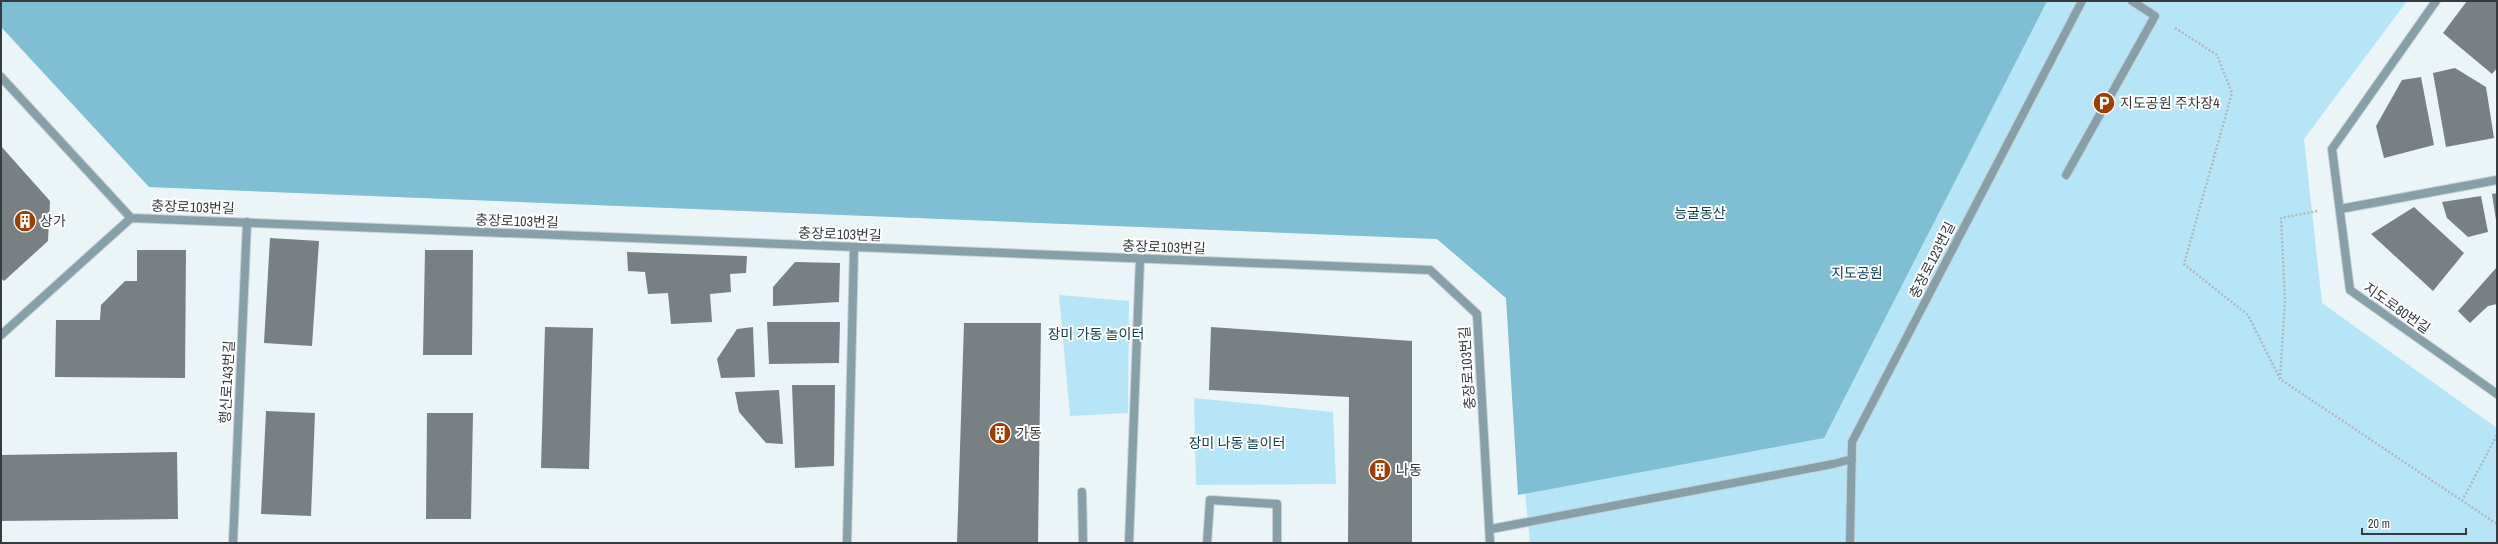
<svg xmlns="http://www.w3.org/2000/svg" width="2498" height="544" font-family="'Archivo Narrow','Noto Sans KR',sans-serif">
  <rect width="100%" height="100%" fill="#ebf4f7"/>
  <!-- green -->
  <path fill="#b6e5f7" d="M1,1H2407L2304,139L2322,303L2497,428V543H1530L1506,298L1437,239L149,187Z
    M1059,295L1129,301L1128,413L1070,416Z
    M1194,398L1333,412L1336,484L1196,485Z"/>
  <!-- forest -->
  <path fill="#80bed4" d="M1,1H2047L1824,438L1518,495L1506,298L1437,239L149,187L1,27Z"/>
  <!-- building -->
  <path fill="#788083" d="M2467,1H2497V68L2492,74L2443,33Z
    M2455,68L2486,87L2494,138L2446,147L2433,73Z
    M2421,77L2434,145L2384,158L2376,126L2402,80Z
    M1,146L50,201L48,241L4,281L1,278Z
    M2497,193V220H2496L2492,194Z
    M2481,196L2488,232L2468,237L2447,218L2442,202Z
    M2414,207L2464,253L2433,291L2371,234Z
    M270,238L319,241L312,346L264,343Z
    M137,250H186L185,378L55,377L56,320H100L101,305L125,281H137Z
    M425,250H473L472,355H423Z
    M627,252L747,256L746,273L730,274L731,292L710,294L712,322L671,324L668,293L648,294L645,272L628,271Z
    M795,262L840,263L839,302L773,306V287Z
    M2497,267V304L2488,306L2470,323L2458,311Z
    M767,322H840L839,363L769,364Z
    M964,323H1041L1038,543H957Z
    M545,327L593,328L589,469L541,468Z
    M753,327L755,377L721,378L717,359L737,329Z
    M1211,327L1412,341V543H1348L1349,397L1209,390Z
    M792,385H835L834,466L795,468Z
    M779,390L783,444L766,443L739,412L735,392Z
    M266,411L315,413L311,516L261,514Z
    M427,413H473L471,519H426Z
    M177,452L178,519L1,521V455Z"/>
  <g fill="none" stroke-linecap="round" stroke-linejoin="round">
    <!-- service casing -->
    <g stroke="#c7cfd2" stroke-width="10">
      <path id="service" d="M2066,175L2155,16L2132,1
        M1082,492L1083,543
        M1207,543L1210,500L1277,504V543"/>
    </g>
    <!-- minor casing -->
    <g stroke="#c7cfd2" stroke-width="10">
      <path id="minor" d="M2436,1L2332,149L2350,290L2497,394
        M1,77L131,218
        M2340,209L2497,180
        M1,335L131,218L1430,270L1477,314L1490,543
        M1491,529L1833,464L1852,459
        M233,543L247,222
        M847,543L854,248
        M1129,543L1140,259
        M1850,543L1852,442L2082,1"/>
    </g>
    <!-- path -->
    <path stroke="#b1b8bb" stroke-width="2.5" stroke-dasharray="2 2" stroke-linecap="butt" d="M2175,28L2217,55L2232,93L2184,264L2248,315L2280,379L2497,524
      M2280,379L2285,301L2281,218L2318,211
      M2462,501L2497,435"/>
    <!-- service -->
    <use href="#service" stroke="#869fa9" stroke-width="8"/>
    <!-- minor -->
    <use href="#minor" stroke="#869fa9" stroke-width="8"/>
  </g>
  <!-- icons -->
  <defs>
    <g id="parking-disc" transform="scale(1.15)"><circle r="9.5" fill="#a03d00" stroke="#fff"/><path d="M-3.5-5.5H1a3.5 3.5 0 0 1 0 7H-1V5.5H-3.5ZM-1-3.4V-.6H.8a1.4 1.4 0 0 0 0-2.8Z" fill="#fff"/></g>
    <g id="building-disc" transform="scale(1.15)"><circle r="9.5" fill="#a03d00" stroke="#fff"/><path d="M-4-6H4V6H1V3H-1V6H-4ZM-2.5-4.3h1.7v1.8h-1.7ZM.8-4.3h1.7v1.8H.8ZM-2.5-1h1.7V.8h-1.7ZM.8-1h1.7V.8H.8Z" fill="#fff"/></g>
  </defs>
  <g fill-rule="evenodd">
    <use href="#parking-disc" x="2104" y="103"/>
    <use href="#building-disc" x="25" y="221"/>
    <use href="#building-disc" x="1000" y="433"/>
    <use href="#building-disc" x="1380" y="470"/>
  </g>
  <g text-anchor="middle" stroke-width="4" stroke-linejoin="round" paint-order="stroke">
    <!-- poi labels -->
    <g font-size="14" fill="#383b3d" stroke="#fff" text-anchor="start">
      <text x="2120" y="108">지도공원 주차장4</text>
      <text x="40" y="226">상가</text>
      <text x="1016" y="438">가동</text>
      <text x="1396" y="475">나동</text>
    </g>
    <!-- street labels -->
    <g font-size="14" fill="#383b3d" stroke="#fff">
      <text transform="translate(193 207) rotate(2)" y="5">충장로103번길</text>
      <text transform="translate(517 221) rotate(2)" y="5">충장로103번길</text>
      <text transform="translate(840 234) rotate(2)" y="5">충장로103번길</text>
      <text transform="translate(1164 247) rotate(2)" y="5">충장로103번길</text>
      <text transform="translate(1932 260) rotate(-63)" y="5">충장로123번길</text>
      <text transform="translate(2397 308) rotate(35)" y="5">지도로80번길</text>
      <text transform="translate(1467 368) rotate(-94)" y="5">충장로103번길</text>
      <text transform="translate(227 382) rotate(-87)" y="5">행신로143번길</text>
    </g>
    <!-- park labels -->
    <g font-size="14" fill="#0c4253" stroke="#fff">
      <text x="1700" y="218">능굴동산</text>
      <text x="1857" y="278">지도공원</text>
      <text x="1096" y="339">장미 가동 놀이터</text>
      <text x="1237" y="448">장미 나동 놀이터</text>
    </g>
  </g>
  <!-- border -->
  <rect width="2498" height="544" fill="none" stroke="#383b3d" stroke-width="4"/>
  <!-- scale -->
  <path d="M2362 528v6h104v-6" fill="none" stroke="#383b3d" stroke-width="2"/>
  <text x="2368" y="528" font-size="12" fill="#383b3d" stroke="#ffffff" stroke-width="3" paint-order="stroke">20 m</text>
</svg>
